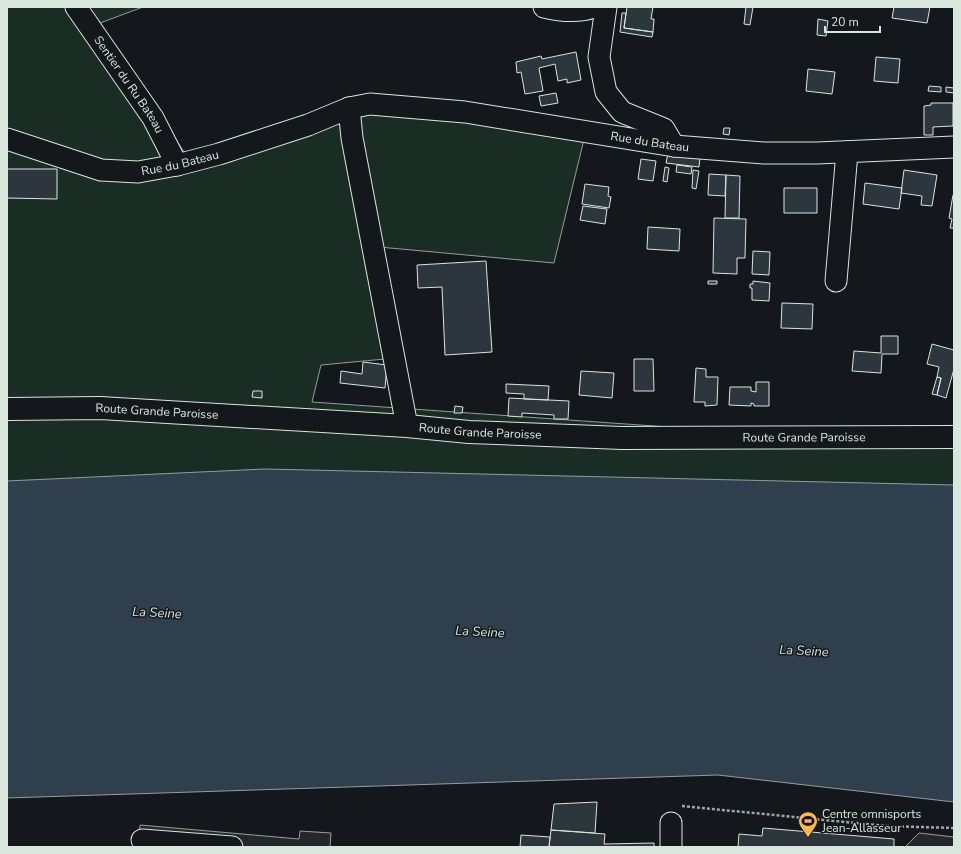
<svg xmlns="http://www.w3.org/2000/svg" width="961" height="854" font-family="'Nunito Sans',sans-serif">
  <rect width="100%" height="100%" fill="#14181c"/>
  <!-- green -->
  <path fill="#1a2d24" stroke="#939e99" d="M7,7H143L100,23L188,158L348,105L586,131L554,263L379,247L385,359L321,365L312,402L954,447V495L7,489Z"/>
  <!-- parking -->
  <path fill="#24282b" stroke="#939e99" d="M140,825L299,839L300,831L331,833L330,847H138Z
    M919,833L954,837V847H905Z"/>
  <!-- water -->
  <path fill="#2f3f4d" stroke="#939e99" d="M265,469L954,485V802L718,775L7,798V481Z"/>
  <!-- building -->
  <path fill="#2c363c" stroke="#d8e6dc" d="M627,7H653L651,19H654L653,32L624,28Z
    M746,7H753L750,25L744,24Z
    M894,7H930L927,23L892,18Z
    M622,13H626L624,28L653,32L652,37L620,32Z
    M818,19L828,21L826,36L817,35Z
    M576,52L581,80L567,83V79L558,81L555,64L539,68L543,91L525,94L521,72L517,73L516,62L541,56L542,59Z
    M876,57L900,59L898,83L874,81Z
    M808,69L835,72L832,94L806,91Z
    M929,86L941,87V92L928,91Z
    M946,87L954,88V93L946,92Z
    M556,93L558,103L541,106L539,96Z
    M931,103H953V126L933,127V135H924V106L931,105Z
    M724,128H730L729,135L723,134Z
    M668,153L700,157L699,167L666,163Z
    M641,159L656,161L653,181L638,179Z
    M677,165L692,167L691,174L676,172Z
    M665,167L669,168L667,182L663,181Z
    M7,169H57V199L7,198Z
    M693,170L699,171L696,189L692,188Z
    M904,170L937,175L932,206L921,205L922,196L901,193Z
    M709,174L726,175L725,196L708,195Z
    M726,175L740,176L739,218H725Z
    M865,183L902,188L899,209L863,204Z
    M585,184L609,187L608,196L611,197L609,208L582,204Z
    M784,188H817V213H784Z
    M953,195H954V228H950L952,219L949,218Z
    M583,206L607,209L605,224L580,220Z
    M714,218L746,219L745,258H737V274L713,273Z
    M648,227L680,229L679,251L647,249Z
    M753,251L770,252L769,275L752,274Z
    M486,261L492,352L445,355L442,287L418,288L417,265Z
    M708,281H717V284H708Z
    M753,281L770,283L769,301L752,300V288H750V284H753Z
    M782,303L813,304L812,329L781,328Z
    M881,336H898V354H882L881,373L852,371L854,351L881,353Z
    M932,344L954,350V369L946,398L937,395L941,378L937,377L939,367L927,364Z
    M634,359H653L654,391H634Z
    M363,362L387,365L385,388L340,383L341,371L362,374Z
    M696,368L706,369V377H718L717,405L705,406V402H694Z
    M581,371L614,373L612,398L579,395Z
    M937,377L941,378L937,395L932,394Z
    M756,382H769V406H754V404L751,403V406L729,405L730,387H751V391L756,392Z
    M506,384L549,386L548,400L524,399V394L506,393Z
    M253,391H262V398L252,397Z
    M509,398L569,401L568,419H554V415L522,413V417L508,416Z
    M455,406L463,407L462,413H454Z
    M597,802L595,833L551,830L554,804Z
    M763,828L894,839V847H898H738L739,834L762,836Z
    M551,830L605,834L604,844L654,843V847H549Z
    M521,835L550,837L549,847H520Z"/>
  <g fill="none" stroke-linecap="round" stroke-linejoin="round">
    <!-- minor casing -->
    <g stroke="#d8e6dc" stroke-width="23">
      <g id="minor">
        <path id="s1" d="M76,7L153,118L177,165"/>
        <path d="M544,7C561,11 578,13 594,7"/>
        <path d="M606,7L599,57L606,92L622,112L664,129L674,146"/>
        <path d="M349,108L352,138L407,426"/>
        <path id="s2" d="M7,139L101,170L138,172L177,165L219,154L308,125L349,108L370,104L465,112L674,146L764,153H817L954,147"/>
        <path d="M836,281L847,152"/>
        <path d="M142,840L232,847"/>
        <path d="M671,847V823"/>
      </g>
    </g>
    <!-- major casing -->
    <g stroke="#d8e6dc" stroke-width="24">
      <g id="major">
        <path id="s3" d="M7,409L100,408L407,426L469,432L622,438L954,437"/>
      </g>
    </g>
    <!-- path -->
    <path stroke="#9da8a2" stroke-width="2.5" stroke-dasharray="3 2" stroke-linecap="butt" d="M682,806L886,826L954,828"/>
    <!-- minor -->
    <use href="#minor" stroke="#14181c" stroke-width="21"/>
    <!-- major -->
    <use href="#major" stroke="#14181c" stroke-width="22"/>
  </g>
  <!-- icons -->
  <defs>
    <g id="stadium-pin" transform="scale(1)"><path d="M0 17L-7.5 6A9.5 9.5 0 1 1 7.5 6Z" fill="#ffb74d" stroke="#14181c"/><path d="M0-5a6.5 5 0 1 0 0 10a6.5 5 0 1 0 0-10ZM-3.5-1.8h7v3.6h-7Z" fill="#111"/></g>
  </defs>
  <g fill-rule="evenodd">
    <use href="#stadium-pin" x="808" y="821"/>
  </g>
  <g text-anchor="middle" stroke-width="3" stroke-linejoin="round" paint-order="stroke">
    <!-- street labels -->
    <g font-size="12" fill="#d8e6dc" stroke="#14181c">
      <text dy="4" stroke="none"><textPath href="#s1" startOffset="94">Sentier du Ru Bateau</textPath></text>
      <text dy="4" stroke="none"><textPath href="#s2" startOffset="661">Rue du Bateau</textPath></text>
      <text dy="4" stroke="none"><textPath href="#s2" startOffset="179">Rue du Bateau</textPath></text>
      <text dy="4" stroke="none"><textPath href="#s3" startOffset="150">Route Grande Paroisse</textPath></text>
      <text dy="4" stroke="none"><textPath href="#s3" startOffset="474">Route Grande Paroisse</textPath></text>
      <text dy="4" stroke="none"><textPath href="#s3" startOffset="798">Route Grande Paroisse</textPath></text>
    </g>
    <!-- poi labels -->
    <g font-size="12" fill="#d8e6dc" stroke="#14181c" text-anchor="start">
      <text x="822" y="818">Centre omnisports<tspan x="822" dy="14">Jean-Allasseur</tspan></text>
    </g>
    <!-- water labels -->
    <g font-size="13" font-style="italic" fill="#d8e6dc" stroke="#14181c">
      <text transform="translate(157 612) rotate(3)" y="5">La Seine</text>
      <text transform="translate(480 631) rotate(3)" y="5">La Seine</text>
      <text transform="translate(804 650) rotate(3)" y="5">La Seine</text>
    </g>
  </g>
  <!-- border -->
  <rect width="961" height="854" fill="none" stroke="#d8e6dc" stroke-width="16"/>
  <!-- scale -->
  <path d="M825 26v6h55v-6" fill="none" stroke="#d8e6dc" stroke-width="2"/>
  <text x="831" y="26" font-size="12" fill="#d8e6dc" stroke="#14181c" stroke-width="3" paint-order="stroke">20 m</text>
</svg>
